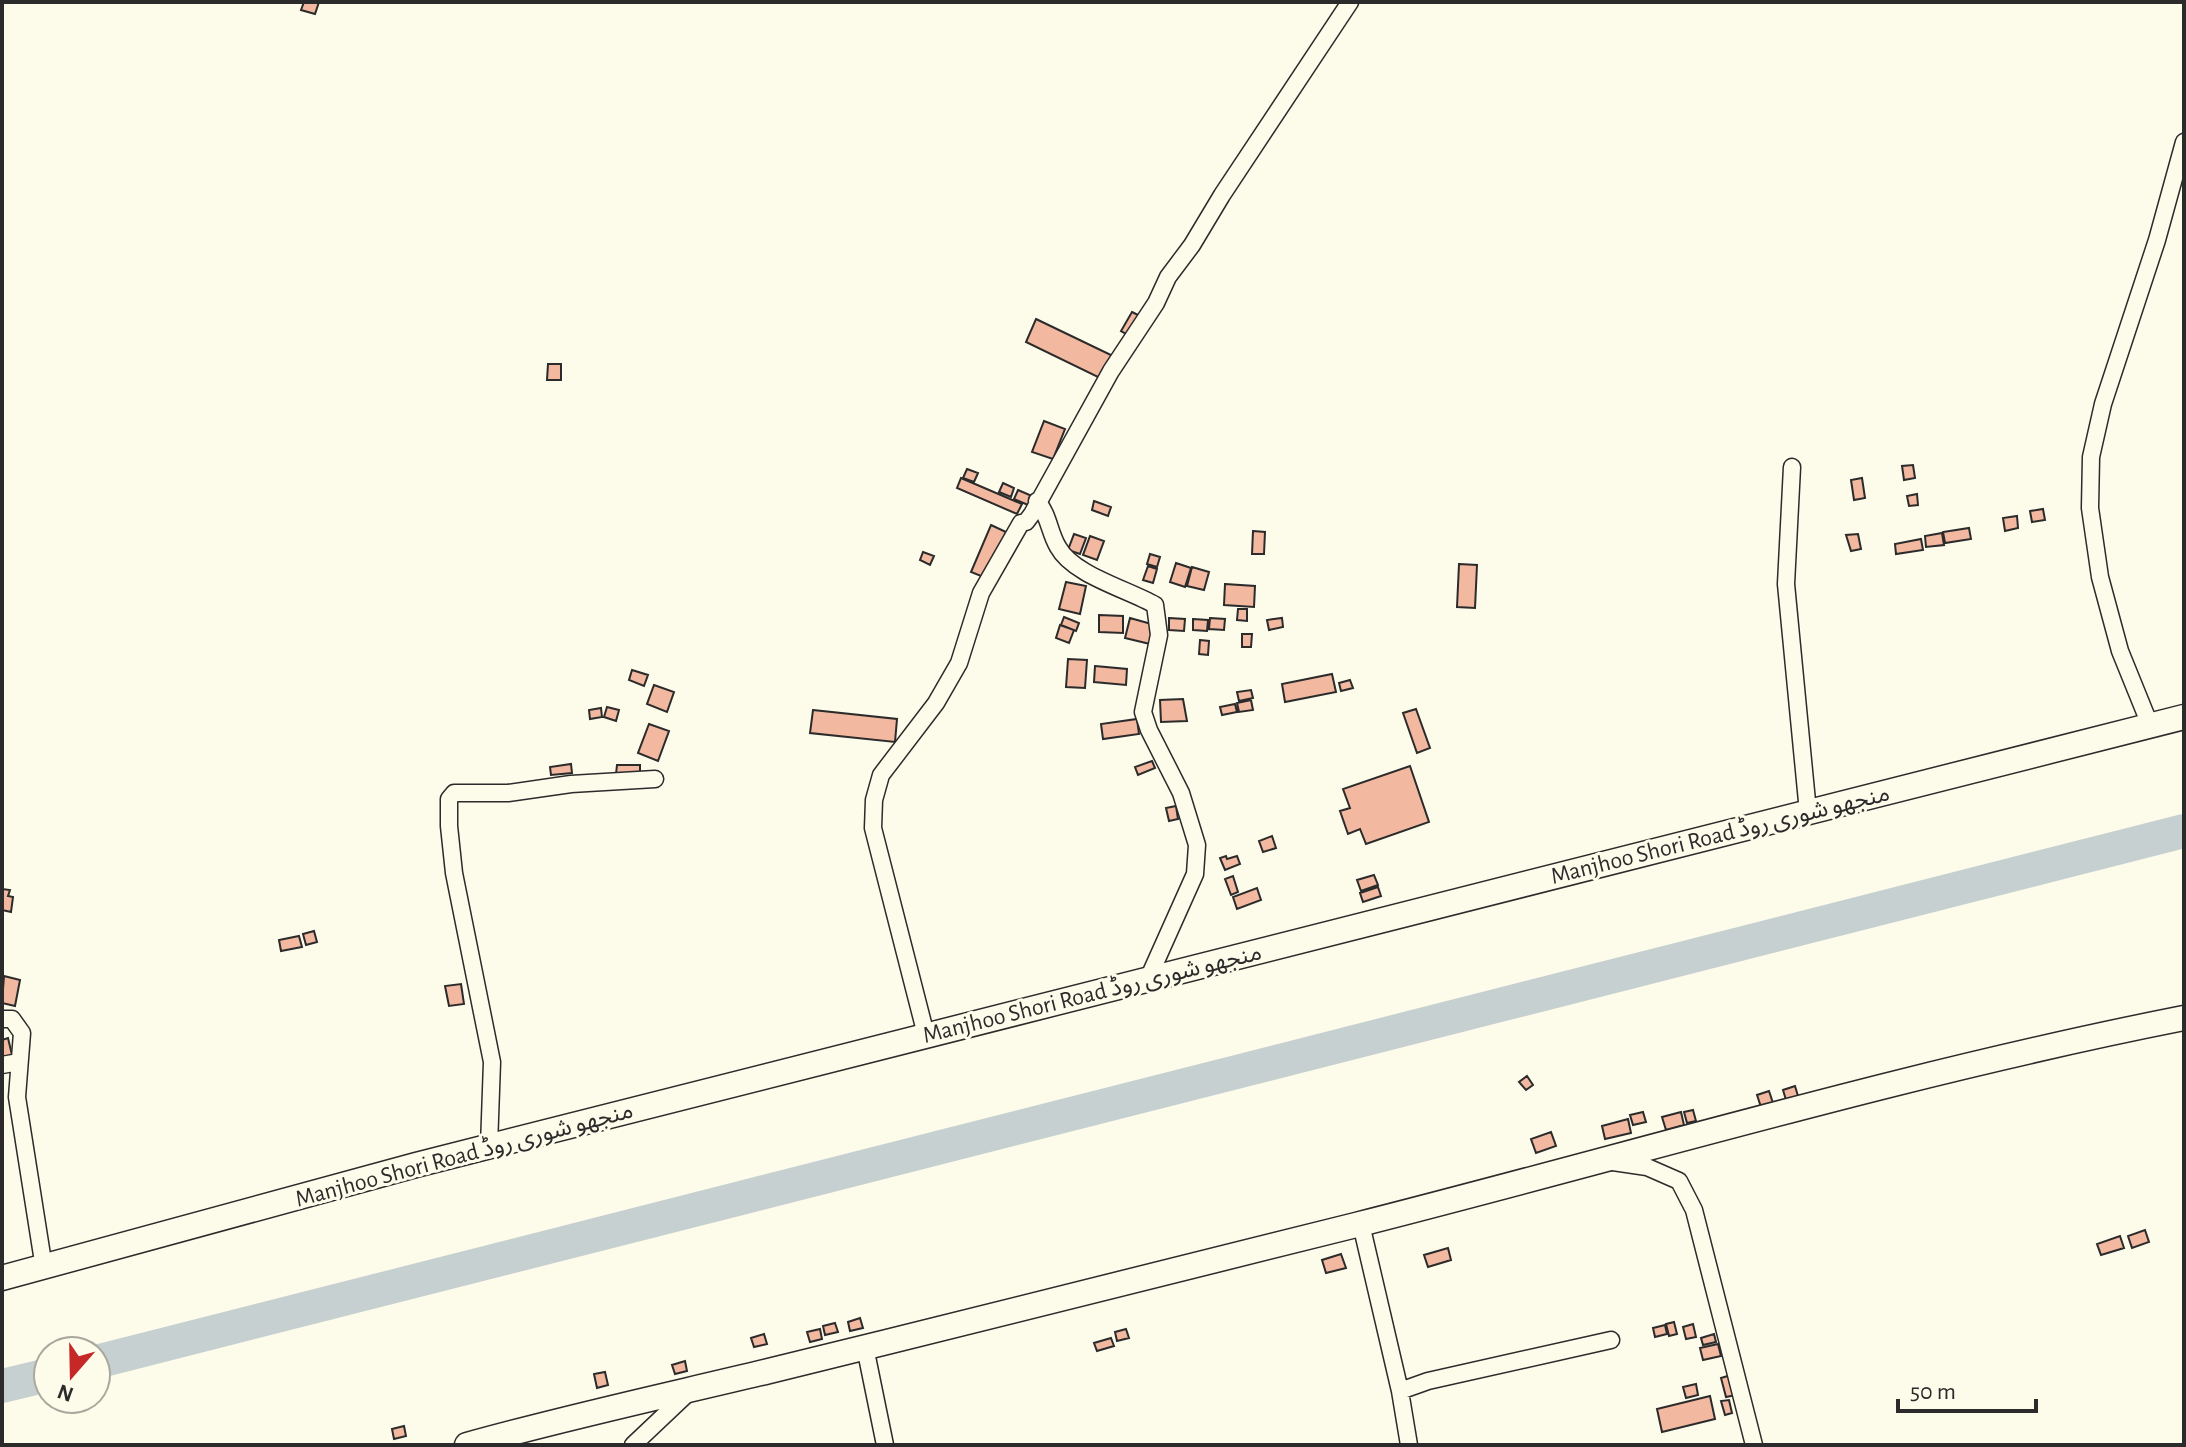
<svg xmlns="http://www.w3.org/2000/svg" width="2186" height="1447" font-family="'Alegreya Sans','Noto Sans Arabic',sans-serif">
  <rect width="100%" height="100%" fill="#fdfbea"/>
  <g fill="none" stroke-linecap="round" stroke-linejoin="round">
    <!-- river -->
    <path stroke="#c7d0d0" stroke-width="34" d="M96,1362L2184,831
      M2,1386L48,1375"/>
  </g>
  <!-- building -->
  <path fill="#f2b8a0" stroke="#2b2b2b" stroke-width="2" d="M304,2H319L315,14L301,10Z
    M1132,312L1140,316L1130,336L1121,331Z
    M1036,319L1113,356L1102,379L1026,342Z
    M548,364H561V380H547Z
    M1044,421L1065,429L1053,459L1032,452Z
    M1913,465L1915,478L1904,480L1902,466Z
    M967,469L978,473L974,482L963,478Z
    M961,478L1022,504L1017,514L957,488Z
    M1862,478L1865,498L1854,500L1851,480Z
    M1003,483L1014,488L1011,497L999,492Z
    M1018,490L1032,496L1028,505L1014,499Z
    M1917,494L1918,505L1909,506L1907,496Z
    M1094,501L1111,507L1108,516L1092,510Z
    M2043,509L2045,520L2032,522L2030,511Z
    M2017,516L2018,528L2005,531L2003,518Z
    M991,525L1006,532L986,578L971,572Z
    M1969,528L1971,539L1945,543L1943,532Z
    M1253,531L1265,532L1264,554H1252Z
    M1942,533L1944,545L1926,547L1925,536Z
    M1074,534L1086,538L1080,554L1068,550Z
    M1858,534L1861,549L1851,551L1846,535Z
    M1090,536L1104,541L1097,560L1083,555Z
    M1921,539L1923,550L1896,554L1895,544Z
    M923,552L934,556L930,565L920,560Z
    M1150,554L1160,557L1157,567L1147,564Z
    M1176,563L1191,568L1185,587L1170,582Z
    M1459,564L1477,565L1475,608L1457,607Z
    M1148,566L1157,569L1153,583L1143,580Z
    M1192,567L1209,572L1204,590L1187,586Z
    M1066,582L1086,586L1080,614L1059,609Z
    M1225,584L1255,586L1254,607L1224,605Z
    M1238,609H1247V621L1237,620Z
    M1099,615L1123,616V633L1099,632Z
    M1064,617L1079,623L1076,631L1061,625Z
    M1130,618L1155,625L1150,644L1125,638Z
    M1169,618L1185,619L1184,631L1169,630Z
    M1210,618L1225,619L1224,630L1209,629Z
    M1282,618L1283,627L1269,630L1267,620Z
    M1193,619L1208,620L1207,631L1193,630Z
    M1060,625L1074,630L1069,643L1056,638Z
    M1242,634H1252L1251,647H1242Z
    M1200,640L1209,641L1208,655L1199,654Z
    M1068,659L1087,660L1085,688L1066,687Z
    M1095,666L1127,669L1126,685L1094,682Z
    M632,670L648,675L644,686L629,680Z
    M1332,674L1336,692L1285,702L1282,684Z
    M1350,680L1353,688L1341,691L1339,683Z
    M654,685L674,692L667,712L647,704Z
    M1251,690L1253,698L1239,701L1237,692Z
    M1183,699L1187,721L1161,722L1160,700Z
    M1251,700L1253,710L1239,712L1237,703Z
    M1235,704L1237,712L1222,715L1220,707Z
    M607,707L619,710L616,721L604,717Z
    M601,708L602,717L590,719L589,710Z
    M1416,709L1430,748L1417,753L1403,713Z
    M813,710L897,719L895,742L810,733Z
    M1137,719L1139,734L1103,739L1101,724Z
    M649,724L669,731L658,761L638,753Z
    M1152,761L1155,768L1138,775L1135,767Z
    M571,764L572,773L551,775L550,767Z
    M617,765H640V775L616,774Z
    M1410,766L1429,822L1366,844L1360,829L1348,834L1340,811L1350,808L1343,789Z
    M1176,806L1178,819L1169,821L1166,808Z
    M1272,836L1276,848L1263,852L1259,841Z
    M1226,856L1227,859L1237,856L1240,864L1225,870L1220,858Z
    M1374,875L1378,885L1361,891L1357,880Z
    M1233,876L1238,892L1231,895L1225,879Z
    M1378,887L1381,896L1363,902L1360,893Z
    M1257,888L1261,900L1237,909L1233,897Z
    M2,889L10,890L8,896L13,897L11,912L2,910Z
    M314,931L317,942L306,945L303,934Z
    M299,936L302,947L281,951L279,940Z
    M4,976L20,980L15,1006L2,1003Z
    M461,984L464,1004L449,1006L445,986Z
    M8,1038L12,1055L2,1057V1040Z
    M1527,1076L1533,1085L1526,1090L1519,1082Z
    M1795,1086L1798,1096L1786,1100L1783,1090Z
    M1769,1091L1774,1106L1762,1110L1757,1095Z
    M1693,1110L1696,1121L1687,1123L1684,1112Z
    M1643,1112L1646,1122L1633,1125L1630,1115Z
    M1681,1112L1684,1125L1666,1130L1662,1117Z
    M1628,1119L1631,1133L1605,1139L1602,1126Z
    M1551,1132L1556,1146L1536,1153L1531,1139Z
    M2145,1230L2149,1242L2132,1248L2128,1236Z
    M2120,1236L2124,1248L2101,1255L2097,1244Z
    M1448,1248L1451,1260L1428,1267L1424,1255Z
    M1341,1254L1346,1268L1326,1273L1322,1260Z
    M860,1318L863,1328L850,1331L848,1322Z
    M1674,1322L1677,1334L1669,1336L1666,1324Z
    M835,1323L838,1332L825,1335L823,1326Z
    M1693,1324L1696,1337L1686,1339L1683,1327Z
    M1665,1325L1667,1334L1655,1337L1653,1328Z
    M820,1329L822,1339L810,1342L807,1332Z
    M1126,1329L1129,1338L1117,1341L1115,1332Z
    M764,1334L767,1344L754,1347L751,1338Z
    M1714,1334L1716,1342L1703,1345L1701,1338Z
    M1111,1338L1114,1346L1097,1351L1094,1343Z
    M1718,1344L1721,1356L1703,1360L1700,1348Z
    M685,1361L687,1371L675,1374L672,1365Z
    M605,1372L608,1385L597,1388L594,1374Z
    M1731,1375L1736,1395L1726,1397L1721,1378Z
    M1696,1384L1698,1395L1686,1398L1683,1387Z
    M1710,1396L1715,1419L1662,1432L1657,1409Z
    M1729,1400L1732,1413L1725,1415L1721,1401Z
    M404,1426L406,1436L394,1439L392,1429Z"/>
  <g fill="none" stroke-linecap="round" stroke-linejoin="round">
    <!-- street casing -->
    <g stroke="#2b2b2b" stroke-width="19">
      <path id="street" d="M1792,467L1786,584L1808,812
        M1037,501C1049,515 1049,532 1058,547C1073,575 1127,589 1155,605L1159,635L1143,712L1149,730L1181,793L1197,845L1195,874L1148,979
        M2150,725L2120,651L2100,577L2090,508L2091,457L2103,404L2157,240L2184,142
        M2,1019H12L22,1033L17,1097L44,1268
        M926,1035L873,828L874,800L881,775L936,703L959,663L981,593L1021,523L1026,522L1032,514L1111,371L1156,303L1168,277L1192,245L1222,195L1350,2
        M2,1065L19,1062
        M489,1146L492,1062L454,873L449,826V799L454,793H508L571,784L655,779
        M1613,1162L1647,1167L1679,1181L1694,1210L1754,1445
        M1361,1224L1400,1391L1409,1445
        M865,1347L885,1445
        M1400,1391L1428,1381L1611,1340
        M633,1445L689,1392"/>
    </g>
    <!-- secondary casing -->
    <g stroke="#2b2b2b" stroke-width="27">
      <path id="secondary" d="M2,1278L416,1165L2184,717
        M467,1445C567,1417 669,1395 769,1371C965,1323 1161,1274 1356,1225C1632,1155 1905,1073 2184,1018"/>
    </g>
    <!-- street -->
    <use href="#street" stroke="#fdfbea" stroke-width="16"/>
    <!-- secondary -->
    <use href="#secondary" stroke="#fdfbea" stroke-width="24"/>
  </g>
  <g text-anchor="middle" stroke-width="6" stroke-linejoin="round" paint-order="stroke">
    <!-- street labels -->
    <g font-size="24" fill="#2b2b2b" stroke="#fdfbea">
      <text transform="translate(1720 834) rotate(-14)" y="8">Manjhoo Shori Road منجھو شوری روڈ</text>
      <text transform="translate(1092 993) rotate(-14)" y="8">Manjhoo Shori Road منجھو شوری روڈ</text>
      <text transform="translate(464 1154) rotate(-15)" y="8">Manjhoo Shori Road منجھو شوری روڈ</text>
    </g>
  </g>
  <!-- border -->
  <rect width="2186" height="1447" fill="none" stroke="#2b2b2b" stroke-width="8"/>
  <!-- north arrow -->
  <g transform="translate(72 1375) rotate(200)"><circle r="38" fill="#fdfbea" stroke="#a9a89e" stroke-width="2"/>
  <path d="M0-6L14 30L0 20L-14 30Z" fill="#c62828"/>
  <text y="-12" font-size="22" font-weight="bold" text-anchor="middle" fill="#2b2b2b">N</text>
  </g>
  <!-- scale -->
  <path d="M1898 1399v12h138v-12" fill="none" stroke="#2b2b2b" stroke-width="4"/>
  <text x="1910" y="1399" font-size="24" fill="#2b2b2b" stroke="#fdfbea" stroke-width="6" paint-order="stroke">50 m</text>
</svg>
